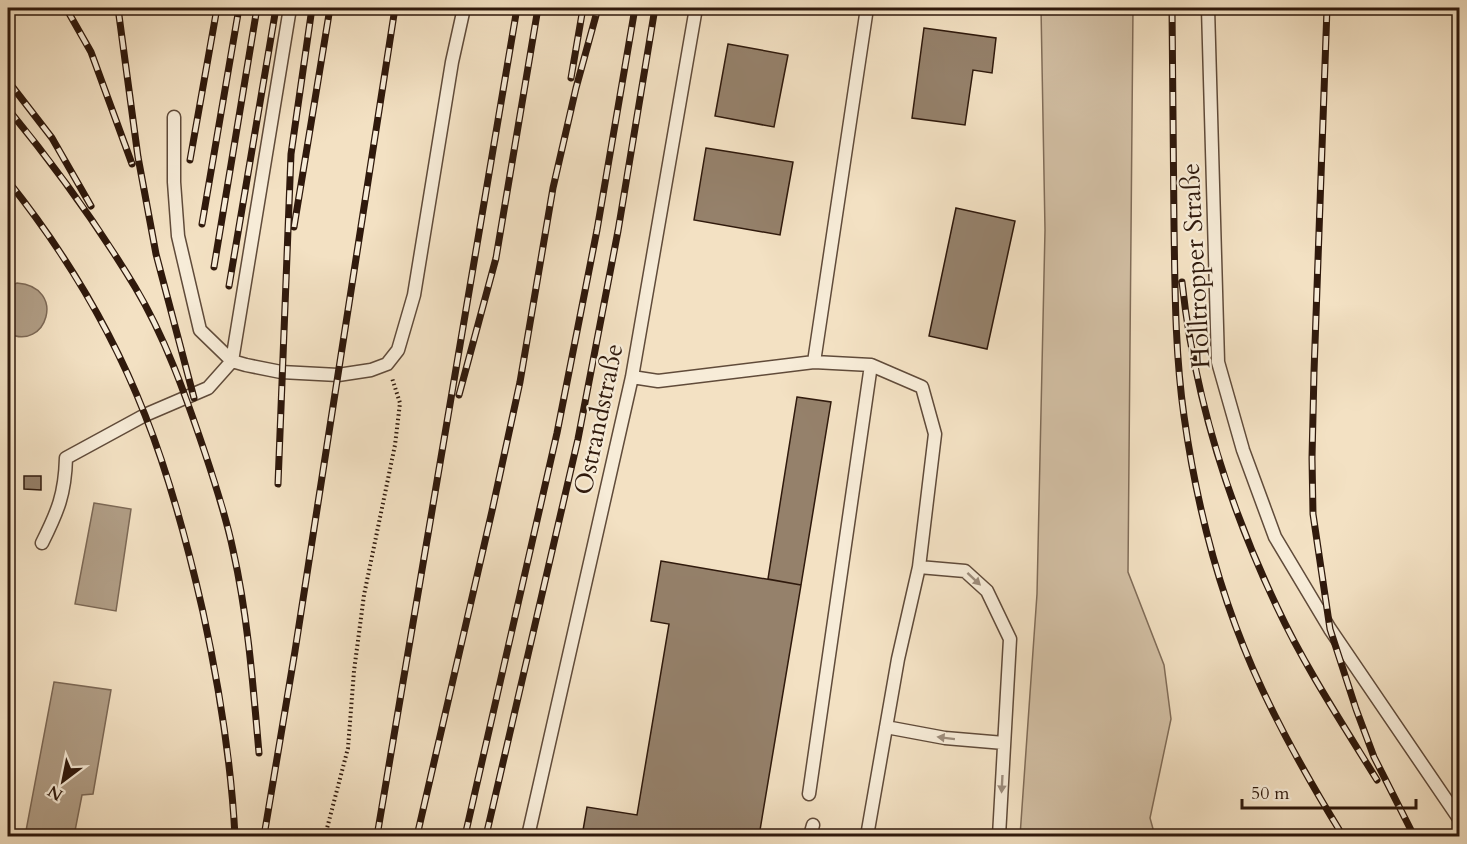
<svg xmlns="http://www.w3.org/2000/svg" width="1467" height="844" font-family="Cardo,serif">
  <rect width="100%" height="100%" fill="#f3e1c3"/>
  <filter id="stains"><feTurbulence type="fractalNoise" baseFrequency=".00333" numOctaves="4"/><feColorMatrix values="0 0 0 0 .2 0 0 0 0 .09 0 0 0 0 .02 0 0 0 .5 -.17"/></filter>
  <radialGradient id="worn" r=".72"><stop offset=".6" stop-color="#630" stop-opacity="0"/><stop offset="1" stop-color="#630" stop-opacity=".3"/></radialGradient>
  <!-- green -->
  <path fill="#d2bfa4" stroke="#806c58" stroke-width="1.5" d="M1041,8H1133L1128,572L1164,665L1171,719L1150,818L1155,836H1020L1037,594L1045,230Z"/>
  <!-- water -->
  <path fill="#b09d85" stroke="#7c6855" stroke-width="1.5" d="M17,283C68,287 46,353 8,333V287Z
    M94,503L131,509L116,611L75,604Z
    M54,682L111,690L93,794L82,795L74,836H25Z"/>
  <!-- building -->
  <path fill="#95816b" stroke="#2f190c" stroke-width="1.5" d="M924,28L996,38L992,73L973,70L965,125L912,118Z
    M728,44L788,55L774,127L715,116Z
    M706,148L793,162L780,235L694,220Z
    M956,208L1015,221L987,349L929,336Z
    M797,397L831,402L801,585L768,579Z
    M24,476H41V490L24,489Z
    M661,561L801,585L759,836H582L587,807L637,815L669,624L651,621Z"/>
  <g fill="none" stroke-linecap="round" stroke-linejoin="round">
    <!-- lane casing -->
    <g stroke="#604b3a" stroke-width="15">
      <path id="lane" d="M1208,8L1218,362L1243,450L1275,537L1330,629L1460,820
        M174,117V182L178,236L200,330L232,361L246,365L281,372L338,375L371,370L387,364L398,350L414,295L452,62L464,8
        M814,362L867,8
        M632,377L658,381L814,362L871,365L922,387L935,434L919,567L898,659L867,836
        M42,543C58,511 65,494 66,458L145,415L208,388L232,361L290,8
        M919,567L965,571L987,591L1010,639L999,836
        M886,727L945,738L1004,743
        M809,794L871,365
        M528,836L632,377L696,8
        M810,836L813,825"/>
    </g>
    <!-- path -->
    <path stroke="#2f190c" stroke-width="4" stroke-dasharray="1.5 3" stroke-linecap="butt" d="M325,836L348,748L354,671L364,595L395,445L400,403L392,378"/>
    <!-- lane -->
    <use href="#lane" stroke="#f7ecd8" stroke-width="12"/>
    <!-- rail casing -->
    <g stroke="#2f190c" stroke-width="7">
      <path id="rail" d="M66,8L91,52L132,164
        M118,8L138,157L156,254L194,398
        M1172,8C1173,80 1173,153 1174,225C1175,289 1175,353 1184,416C1197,509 1222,604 1262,689C1286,740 1314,789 1343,836
        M1327,8L1314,372L1312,458L1313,514L1330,629L1356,709L1374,757L1414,836
        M571,78L583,8
        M8,81L52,138L91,206
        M8,109C54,165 97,224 135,287C165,337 185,394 204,450C215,483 226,516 233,550C248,617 253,685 259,753
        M190,160L217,8
        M8,181C64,251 112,331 145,415C170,478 188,546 203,612C219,686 231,760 235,836
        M202,224L239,8
        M294,227L330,8
        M214,267L257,8
        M1182,282C1194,394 1229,506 1277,607C1305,667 1342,723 1377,780
        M229,286L276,8
        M459,395L496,258L538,8
        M278,484L291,154L312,8
        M264,836L295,651L395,8
        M377,836L517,8
        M417,836L492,511L520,382L553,188L576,88L598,8
        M465,836L557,433L597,230L635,8
        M486,836L578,439L618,231L655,8"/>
    </g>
    <!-- rail -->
    <use href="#rail" stroke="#f7ecd8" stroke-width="4.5" stroke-dasharray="14" stroke-linecap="butt"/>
  </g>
  <!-- one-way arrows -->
  <defs><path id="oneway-solid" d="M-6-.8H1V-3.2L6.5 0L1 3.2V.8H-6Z" transform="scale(1.5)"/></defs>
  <g fill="#9d8d7c">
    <use href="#oneway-solid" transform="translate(974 579) rotate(43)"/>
    <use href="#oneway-solid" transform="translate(946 738) rotate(-173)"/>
    <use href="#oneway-solid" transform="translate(1002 784) rotate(93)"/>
  </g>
  <g text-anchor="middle" stroke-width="4.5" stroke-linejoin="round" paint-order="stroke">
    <!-- street labels -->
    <g font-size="26" fill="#2f190c" stroke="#f7ecd8">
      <text transform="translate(1195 266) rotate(-93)" y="9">Holltropper Straße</text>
      <text transform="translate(598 419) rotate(-78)" y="9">Ostrandstraße</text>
    </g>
  </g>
  <!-- margin -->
  <rect width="1467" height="844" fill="none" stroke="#f3e1c3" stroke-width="30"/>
  <rect x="9" y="9" width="1449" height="826" fill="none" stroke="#2f190c" stroke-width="3"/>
  <rect x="15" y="15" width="1437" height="814" fill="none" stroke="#2f190c" stroke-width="1.5"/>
  <!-- north arrow -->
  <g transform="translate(63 781) rotate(212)" stroke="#f7ecd8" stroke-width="4.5" paint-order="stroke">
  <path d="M0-4.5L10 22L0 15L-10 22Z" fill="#2f190c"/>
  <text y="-9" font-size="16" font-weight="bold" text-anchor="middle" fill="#2f190c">N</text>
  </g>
  <!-- scale -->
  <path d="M1242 799v9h174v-9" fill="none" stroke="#2f190c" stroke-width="3"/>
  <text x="1251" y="799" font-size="18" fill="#2f190c" stroke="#f7ecd8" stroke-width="4.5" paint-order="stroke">50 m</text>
  <rect width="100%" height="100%" filter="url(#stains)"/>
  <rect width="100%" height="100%" fill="url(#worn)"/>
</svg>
